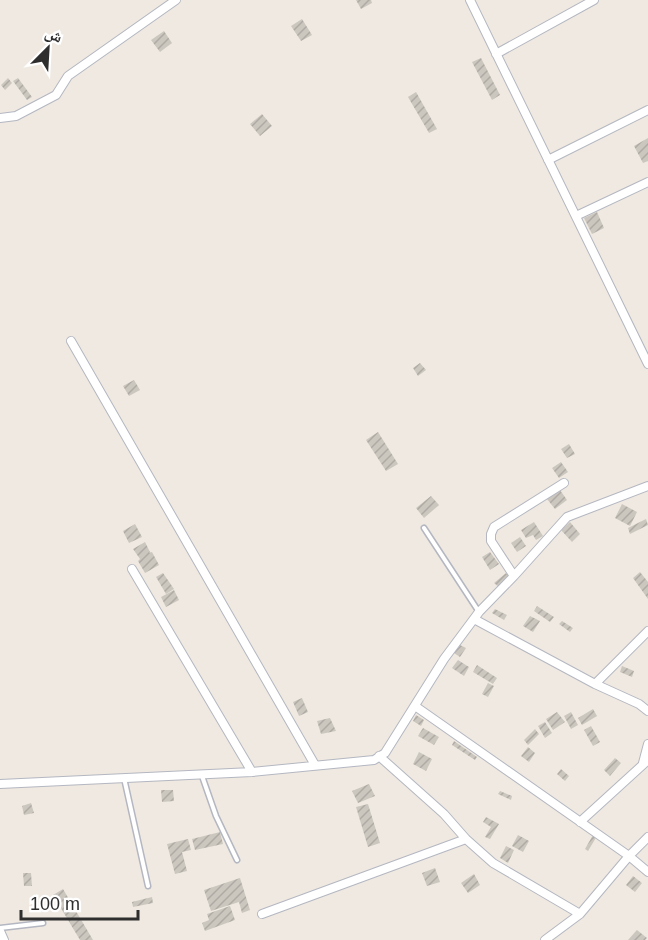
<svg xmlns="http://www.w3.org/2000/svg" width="648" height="940" font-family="Helvetica,'Noto Naskh Arabic',sans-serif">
  <defs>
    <pattern id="building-hatch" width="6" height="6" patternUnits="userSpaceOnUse" patternTransform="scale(1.5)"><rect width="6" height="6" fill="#cbc7bf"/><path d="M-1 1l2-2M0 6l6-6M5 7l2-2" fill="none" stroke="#afaba4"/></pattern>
  </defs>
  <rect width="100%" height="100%" fill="#efe9e1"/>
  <!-- building -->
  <path fill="url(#building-hatch)" d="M356,0H371L372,3L361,9Z
    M302,19L312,35L301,41L291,26Z
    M164,31L172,43L160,52L151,40Z
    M481,58L500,95L492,100L472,62Z
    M8,78L12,83L5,90L1,85Z
    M18,78L32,97L27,100L13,81Z
    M416,92L437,129L429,133L408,97Z
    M262,114L272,126L260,136L250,124Z
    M648,138V161L643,163L634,146Z
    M597,212L604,228L592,234L584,218Z
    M420,363L426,370L418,376L413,368Z
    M134,380L140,390L129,396L123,386Z
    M378,432L398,464L386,471L366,440Z
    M569,444L575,454L567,458L561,449Z
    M561,462L568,472L559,478L552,468Z
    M560,490L567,500L555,509L547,499Z
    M431,496L439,505L424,518L416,508Z
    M622,504L637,512L630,526L615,518Z
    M646,519L648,525L630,534L628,528Z
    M534,522L543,536L536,540L533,535L526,538L521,530Z
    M570,522L580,534L572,542L561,530Z
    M135,524L142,537L129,543L123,531Z
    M520,537L526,546L517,552L511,543Z
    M145,542L150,552L149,553L152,552L159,565L145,573L138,561L140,559L133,549Z
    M490,552L499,564L490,570L482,557Z
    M640,572L648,582V599L633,578Z
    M163,573L174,589L166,594L156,577Z
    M506,573L510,578L499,587L494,583Z
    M174,590L179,600L166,607L161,597Z
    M537,606L554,617L550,622L534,611Z
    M495,609L507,615L504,620L492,613Z
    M530,616L540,621L533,632L523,626Z
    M562,621L573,628L570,632L559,624Z
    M460,645L466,648L460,657L454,653Z
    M458,660L469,667L464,676L452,668Z
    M477,665L497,678L493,684L473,672Z
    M622,666L634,671L632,677L620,672Z
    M488,683L494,686L488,697L482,694Z
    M302,698L308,712L299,716L293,702Z
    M593,709L597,716L582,725L578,718Z
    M557,712L565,722L553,730L546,719Z
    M571,712L578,725L571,729L564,716Z
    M416,715L424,720L421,726L413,721Z
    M330,718L336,731L321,734L317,721Z
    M545,722L552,733L545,738L538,726Z
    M591,726L600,742L593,746L584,730Z
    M423,728L439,737L434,745L418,736Z
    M535,729L539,734L528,745L524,740Z
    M454,741L477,757L475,760L452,745Z
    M528,747L535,753L529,762L521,756Z
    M419,752L432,759L426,771L413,764Z
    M615,758L621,763L610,776L604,770Z
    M561,769L569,776L565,781L557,774Z
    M369,784L375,796L358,803L352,791Z
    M161,790H173L174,801L162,802Z
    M500,791L512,796L511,800L498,794Z
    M31,803L34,813L24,815L22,806Z
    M368,804L380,843L368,847L356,807Z
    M486,817L499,824L490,839L485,837L491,827L483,822Z
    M220,832L223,844L195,850L192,839Z
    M518,835L529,841L523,852L512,846Z
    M593,835L597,836L588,851L585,849Z
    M188,839L191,850L182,852L187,871L175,874L167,844Z
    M506,846L514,850L508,863L500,858Z
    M435,868L440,882L427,886L422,873Z
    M23,873H31L32,886H24Z
    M474,874L480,885L468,893L461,883Z
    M633,876L642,883L635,892L626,885Z
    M240,878L250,910L242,913L239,902L211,911L204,890Z
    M63,889L93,940H80L53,895Z
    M152,897L153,903L133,907L132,902Z
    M230,906L235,920L205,931L202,923L209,920L207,914Z
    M637,930L647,938L645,940H628Z"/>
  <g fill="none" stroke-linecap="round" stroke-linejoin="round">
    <!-- lane casing -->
    <g stroke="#b4b7c1" stroke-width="7">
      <path id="lane" d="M424,528L479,612
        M202,776L216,816L237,860
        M124,778L148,886
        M0,928L43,923"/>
    </g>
    <!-- street casing -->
    <g stroke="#b4b7c1" stroke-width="10">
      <path id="street" d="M470,0L648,364
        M496,54L594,0
        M0,118L16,116L56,95L68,76L176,0
        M548,160L648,110
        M576,216L648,182
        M71,341L315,765
        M132,569L252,772
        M514,576L491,541V534L494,527L564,483
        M474,619L595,684L639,704L648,711
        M595,684L648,631
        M415,706L629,856L648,872
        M379,756L444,814L466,839L493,863L580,914
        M643,763L648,744
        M0,784L252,772L374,760L385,753L444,659L479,612L514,576L567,517L648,486
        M580,822L648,760
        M262,914L466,839
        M0,931L4,940
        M545,940L580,914L629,856L648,837"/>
    </g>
    <!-- lane -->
    <use href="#lane" stroke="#fff" stroke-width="4"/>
    <!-- street -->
    <use href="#street" stroke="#fff" stroke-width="8"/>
  </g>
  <!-- north arrow -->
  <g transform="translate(48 48) rotate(24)" stroke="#ffffff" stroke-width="4.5" paint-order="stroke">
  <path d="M0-4.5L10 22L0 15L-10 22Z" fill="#2e2e2e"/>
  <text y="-9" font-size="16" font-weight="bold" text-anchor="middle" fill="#2e2e2e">ش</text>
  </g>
  <!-- scale -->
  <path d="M21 910v9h117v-9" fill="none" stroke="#2e2e2e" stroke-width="3"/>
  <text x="30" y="910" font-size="18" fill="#2e2e2e" stroke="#ffffff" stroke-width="4.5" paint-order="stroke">100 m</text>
</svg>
